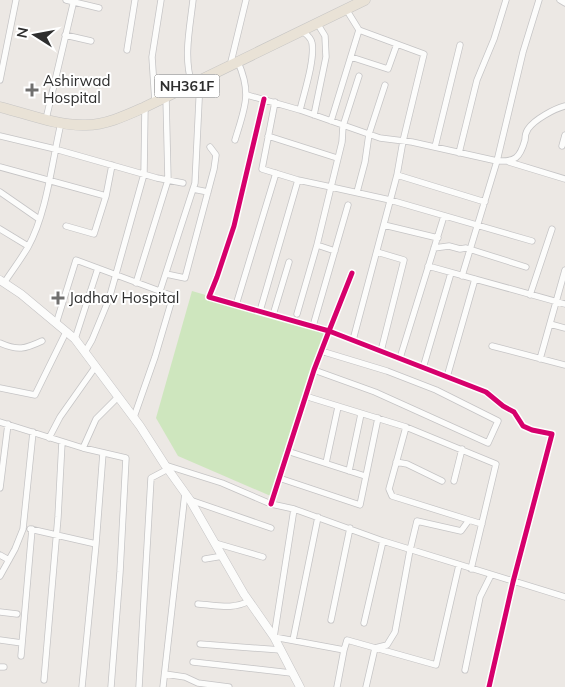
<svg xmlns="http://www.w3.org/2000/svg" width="565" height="687" font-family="Mulish,sans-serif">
  <rect width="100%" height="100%" fill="#ece8e4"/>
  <!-- green -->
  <path fill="#cee6be" d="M192,291L329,331L273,497L178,456L156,418Z"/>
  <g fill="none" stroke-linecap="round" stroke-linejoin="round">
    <!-- minor casing -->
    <g stroke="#c5c4c5" stroke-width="7">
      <path id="minor" d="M66,0L99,8
        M560,0L565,3
        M346,9L359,30
        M65,35L91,41
        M127,50L135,0
        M351,57L388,69L397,44
        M230,66L246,0
        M359,76L343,126L342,142L331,187L390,200L532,241
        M0,80L16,0
        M192,84C183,58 190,27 193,0
        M247,95L300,110L380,138L412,142L497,161C515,162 520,158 525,140C525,137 526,132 528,129C535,119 554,109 565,106
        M264,99L234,226L217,277L209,297L329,331L314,370L271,504
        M155,102L152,57L161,0
        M275,102L262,169L298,180L331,187L317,245L335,251
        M300,110C304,93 315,60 312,43C311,37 306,34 302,31
        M314,115L326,57L325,36L317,23
        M46,119L74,0
        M331,121L359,30L424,54L403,141L397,175L353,340
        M0,136L55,149L157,178L183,183
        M268,136L337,158
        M235,140C245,107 252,94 238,62
        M562,146L565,135
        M435,147L460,45
        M459,153L477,80L494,39L506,0
        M509,162L565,179
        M0,167L106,196L94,234L66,226
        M397,175L485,202
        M193,189L208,192
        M0,192L39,219
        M357,192L365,162L369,134L385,85
        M106,196L112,165
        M384,225L438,238
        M0,229L28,246
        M434,248L449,246L460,249L466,248L526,267
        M377,252L404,260L381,351
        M428,266L565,304
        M352,273L329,331L486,392L503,406L514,412L523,426L532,430L552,434L513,582L489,687
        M166,274L185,278L214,169L216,155L210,147
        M462,276L497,161L523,52L539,0
        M4,283C12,271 21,259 28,247C47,213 52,161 61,123
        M136,283L168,180L166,97
        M160,291L195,183L200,80
        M530,295L552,229
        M236,305L276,173
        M260,311L298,180
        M297,314L317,245
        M273,315L289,262
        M56,324L76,260L173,296L155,357L134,417
        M550,324L565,328
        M313,326L348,205
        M75,339L98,268
        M0,343C18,351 25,349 42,341
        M492,346L565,365
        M85,352L92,340L109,299L144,174L145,107
        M400,358L444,216
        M540,359L565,270
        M423,368L451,273
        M314,370L375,392L488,443L498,421L436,390L387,371L321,351
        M447,377L475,279
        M0,388L35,395L66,332
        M305,396L406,427L496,464L471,569
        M0,422L83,448L126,458L120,572L111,687
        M406,427L389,489L392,496L469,520
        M49,438L60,417L96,366
        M83,448L96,419L118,397
        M287,451L365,476
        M396,462L407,464L442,481
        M326,463L338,407
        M165,465L222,483L271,504L294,509L383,541L565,597
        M349,471L361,414
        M279,478L360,505L378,418
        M454,481L462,449
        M0,488L8,424
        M190,500L271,528
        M294,509L274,637L344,650L347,640L436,665L459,565
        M30,529L96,544
        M215,543L263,557
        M0,555L9,560
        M205,559L223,556
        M0,576L15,549L23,529L33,432
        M198,604C217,605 232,610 249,601
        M0,612L17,614
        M331,620L350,528
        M364,623L383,541
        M0,640L22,643
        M293,640L318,517
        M200,644L281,650
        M21,656L32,529
        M193,662L291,673
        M0,667H4
        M465,670L480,597L491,575
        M165,674L185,677L198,683L229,687
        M44,680L58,517L62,442
        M82,687L96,544L103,453
        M139,687L151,478L168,469
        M163,687L185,493
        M337,687L344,650
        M366,687L375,648L387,645L395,632L410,550L417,521L461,531L469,520L482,524"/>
    </g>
    <!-- tertiary casing -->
    <g stroke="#c5c4c5" stroke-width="9">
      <path id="tertiary" d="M0,280L21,294L75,339L140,426L165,465L190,500L244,594L274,637L300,687"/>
    </g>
    <!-- trunk casing -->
    <g stroke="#c6c5c4" stroke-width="11">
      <path id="trunk" d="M0,107C28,114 57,126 86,125C106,125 127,115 145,107L365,0"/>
    </g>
    <!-- minor -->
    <use href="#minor" stroke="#fcfcfb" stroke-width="5.5"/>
    <!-- tertiary -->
    <use href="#tertiary" stroke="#fcfcfb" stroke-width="8"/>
    <!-- trunk -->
    <use href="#trunk" stroke="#e9e2d6" stroke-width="10"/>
    <!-- cycleway casing -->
    <g stroke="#fff" stroke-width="8">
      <path id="cycleway" d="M264,99L234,226L217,277L209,297L329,331L314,370L271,504
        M352,273L329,331L486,392L503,406L514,412L523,426L532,430L552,434L513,582L489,687"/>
    </g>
    <!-- cycleway -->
    <use href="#cycleway" stroke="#d6006c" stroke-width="5"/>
  </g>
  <!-- markers -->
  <g fill="#706f6e" stroke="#fff" stroke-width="2">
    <path d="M29.5 82.5h5v5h5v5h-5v5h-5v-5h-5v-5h5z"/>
    <path d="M55.5 290.5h5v5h5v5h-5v5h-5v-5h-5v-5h5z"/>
  </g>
  <g text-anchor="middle" stroke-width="4" stroke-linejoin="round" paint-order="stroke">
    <!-- shield labels -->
    <rect fill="#fff" stroke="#6d6d6d" stroke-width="1" x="154.5" y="74.5" width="65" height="23" rx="4"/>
    <g font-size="14" font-weight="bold" fill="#2e2e2e">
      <text x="187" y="91">NH361F</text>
    </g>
    <!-- poi labels -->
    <g font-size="15" fill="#2e2e2e" stroke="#fff" text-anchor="start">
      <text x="43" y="86">Ashirwad<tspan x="43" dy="17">Hospital</tspan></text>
      <text x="69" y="303">Jadhav Hospital</text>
    </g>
  </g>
  <!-- north arrow -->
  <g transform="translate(35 35) rotate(281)" stroke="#ffffff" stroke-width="4" paint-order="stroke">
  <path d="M0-4L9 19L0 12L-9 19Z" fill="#2e2e2e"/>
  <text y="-8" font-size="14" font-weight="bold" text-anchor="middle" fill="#2e2e2e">N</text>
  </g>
</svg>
